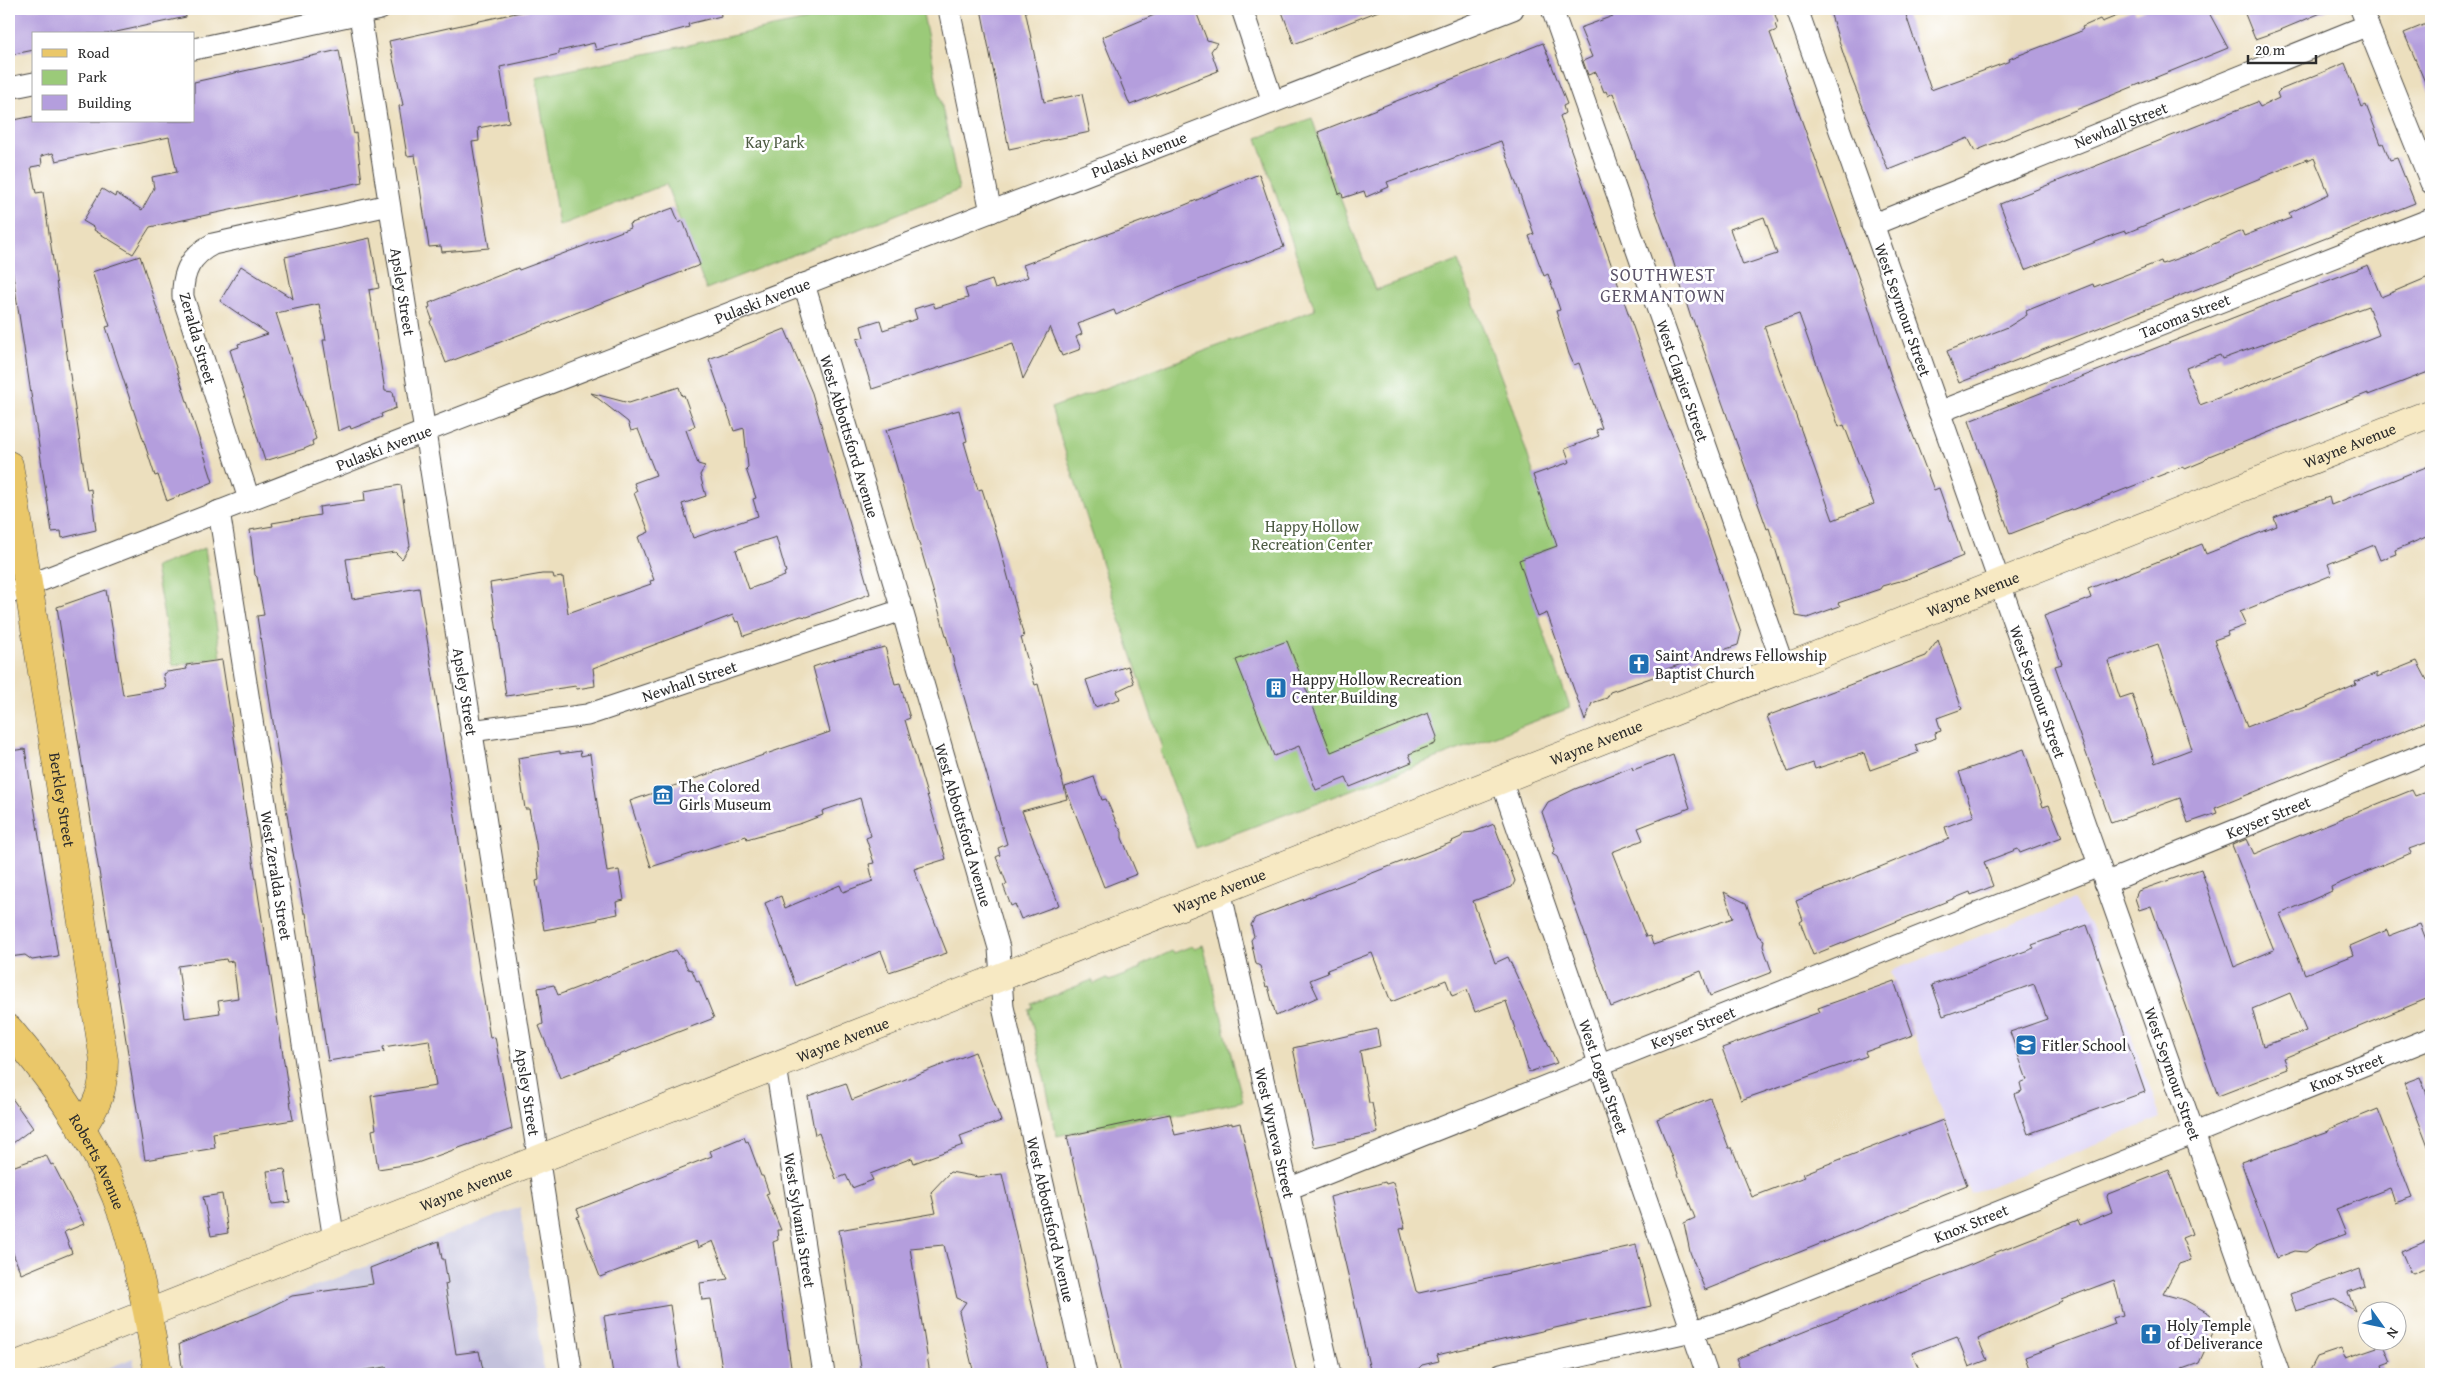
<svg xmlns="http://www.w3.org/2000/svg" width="2440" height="1383" font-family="'Gentium Book Plus',serif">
  <rect width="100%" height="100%" fill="#fff"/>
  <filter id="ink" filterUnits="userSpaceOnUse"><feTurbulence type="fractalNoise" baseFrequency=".02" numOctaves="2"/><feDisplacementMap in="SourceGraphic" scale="10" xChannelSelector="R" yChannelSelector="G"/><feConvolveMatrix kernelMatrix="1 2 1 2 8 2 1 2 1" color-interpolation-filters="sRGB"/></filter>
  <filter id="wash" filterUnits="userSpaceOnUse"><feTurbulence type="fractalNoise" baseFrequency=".0096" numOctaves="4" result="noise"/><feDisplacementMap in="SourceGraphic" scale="20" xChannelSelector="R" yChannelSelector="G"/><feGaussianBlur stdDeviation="1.12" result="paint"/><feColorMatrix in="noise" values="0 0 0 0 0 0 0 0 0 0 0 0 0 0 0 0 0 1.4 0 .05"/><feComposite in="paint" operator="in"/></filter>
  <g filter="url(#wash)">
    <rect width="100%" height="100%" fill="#ecdfbe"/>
    <!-- built -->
    <path fill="#ded5f6" d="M2073,900L2091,926L2161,1118L1971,1194L1891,971Z"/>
    <!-- industrial -->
    <path fill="#c3c1dc" d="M520,1207L544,1374H254L248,1312Z
      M133,1358L136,1374H93Z"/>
    <!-- green -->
    <path fill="#9bca79" stroke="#637a52" d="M859,9H922L959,190L706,289L666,184L559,226L536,77Z
      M1312,118L1326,161L1324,162L1329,176H1332L1375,290L1458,261L1510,401L1557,546L1519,560L1570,708L1196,848L1160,750L1162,748L1051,408L1315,310L1257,138Z
      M205,548L221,657L173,666L155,567Z
      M1203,945L1243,1101L1174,1115L1168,1112L1057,1136L1029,1010L1033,1008L1032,1004L1092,980L1094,984L1107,978L1109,981L1140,969V966L1172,951L1174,953L1192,946L1194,948Z"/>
    <g id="blocks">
      <!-- building -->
      <path fill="#b49edd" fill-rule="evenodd" d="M9,9H185L186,17L107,34H34V50L9,55Z
        M534,9H720L721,16L688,24L689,27L644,39L596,50L594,43L559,51V54L542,58L500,67L509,122L478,128L479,141L472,142L489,248L442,252L441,246L429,247L415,155L407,156L399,106L403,105L389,41Z
        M981,9H1025L1044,102L1082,94L1090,132L1009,149Z
        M1157,9H1195L1207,40L1217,43L1211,51L1218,71L1130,105L1102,37L1159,13Z
        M1281,9H1381V10L1294,44Z
        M1632,9H1773L1778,23L1775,24L1777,30L1770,33L1865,296L1893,383L1934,490L1939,488L1963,556L1907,579L1882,586L1880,589L1838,603L1840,606L1807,618L1796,616L1769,528L1767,529L1692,317L1691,318L1669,248L1613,93L1608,96L1606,91L1604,92L1596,72L1588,75L1583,61L1592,57L1580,28ZM1764,217L1777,254L1743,265L1730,229ZM1799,314L1839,427L1844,425L1874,504L1833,520L1764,326Z
        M1829,9H1904L1931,90L2010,61L2009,59L2079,32L2083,29L2082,27L2100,19L2102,22L2134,9L2136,13L2147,9H2207L2228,48L1975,151L1968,138L1888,170L1849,72Z
        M2243,9H2328V10L2278,31L2255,39Z
        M2431,22V96L2404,33Z
        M1543,43L1567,104L1563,106L1565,113L1560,116L1570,147L1665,418L1681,456L1741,633L1738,645L1661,671L1662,674L1610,692L1607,698L1592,703L1585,721L1547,613L1538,617L1519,560L1557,546L1533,475L1570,462L1565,449L1599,436L1596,430L1602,428L1579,363L1574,365L1569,354L1556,311L1560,310L1548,274L1544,276L1529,236L1534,234L1501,141L1387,182L1389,187L1366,197L1364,191L1343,198L1342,193L1339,194L1318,132Z
        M339,50L354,134L356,133L362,182L150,227L133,254L94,230L95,228L83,221L102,189L115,197L116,193L142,210L154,188L152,177L177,172L169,137L56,161L53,153L41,156L42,165L31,167L36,193L43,192L87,490L91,489L96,530L62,538L61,531L52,532L9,249V121L34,116V121H194V82Z
        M2345,63L2362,107L2366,105L2381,144L2383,143L2390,160L2397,158L2415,203L1959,383L1947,351L2008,327L2027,315L2026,311L2093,284L2094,287L2161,261L2162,264L2196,252L2242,231L2244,236L2291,218L2289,213L2329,194L2314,158L2308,161L2307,159L2126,233L2125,231L2116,234L2025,270L2000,204L2257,102L2260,107L2279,98L2277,93L2280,90Z
        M1259,174L1284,247L1154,297L1116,315L1114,310L1078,324L1082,334L1076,337L1081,349L1062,356L1050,327L1023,379L1013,344L872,389L857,339L864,337L861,326L880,320L883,330L917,319L914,309L933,303L935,308L968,298L965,289L992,280L995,289L1028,277L1023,265L1173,210Z
        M673,208L679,223L683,221L700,265L446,363L430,322L432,319L428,308L430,307L429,303L518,268L519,270L581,247L630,228L629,224Z
        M370,238L379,288L369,290L385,391L393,392L396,408L381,414L382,417L351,429L350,426L338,431L323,340H326L319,304L276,313L316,439L312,441L313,445L304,449L265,461L230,350L239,347L238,344L268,334L220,301L241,266L293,299L285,257Z
        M140,256L213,482L167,501L158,475L155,476L147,451L106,327L110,326L92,272Z
        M2368,265L2381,297L2431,276V371L2368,395V393L2209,456L2204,461L2185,469L2182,467L2010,534L1969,421ZM2368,306L2379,335L2200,405L2186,368L2220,355L2222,359Z
        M785,329L812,393L870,594L807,617L801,616L744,636L739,621L736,622L733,615L593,668L595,686L577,689L576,686L506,696L490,583L542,574H553L554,578L563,577L568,613L651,584L650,581L654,580L638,537L649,532L634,493L637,491L634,483L656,475L638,429L631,431L628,422L591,393L629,403L679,387L682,396L684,395L695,426L686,430L698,464L705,466L700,475L706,496L682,504L693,538L758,516L753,499L756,498L746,469L748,467L744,428L734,431L709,359ZM776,537L786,572L784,573L785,576L749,589L736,550Z
        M959,410L967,441L964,442L978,490L982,489L999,543L1024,637L1021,638L1035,685L1038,684L1067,799L1022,811L1059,905L1021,919L1015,904L1011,906L1003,885L1007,884L996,857L1000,855L998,848L1007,844L886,430Z
        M2431,465V535L2395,550L2396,554L2380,560L2374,545L2328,564L2332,575L2240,612L2246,625L2227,632L2228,635L2214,640L2247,727L2291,710L2301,709L2356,685L2355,682L2377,673V677L2417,661L2427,680L2431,678V720L2215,808L2217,813L2188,823L2180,798L2111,823L2055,666L2062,664L2044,616L2091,598L2088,589L2202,544L2206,554L2277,526L2274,518L2293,510L2329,497L2331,505ZM2158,644L2192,749L2155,763L2132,694L2120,698L2108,661Z
        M401,485L410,546L402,559L395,552L346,559L352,599L419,588L490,1038L495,1037L512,1129L417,1163L378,1169L372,1130L376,1129L371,1096L436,1086L429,1040L383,1047L384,1052L328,1061L306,913H304L292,847L257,616L264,615L257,577L255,575L250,530L273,526L272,523L320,515L319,507L365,501L364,491Z
        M106,590L123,695L166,688L163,674L167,672L187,669L186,665L222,660L293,1120L213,1133L215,1148L145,1160L57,607ZM226,959L227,962L233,961L238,998L218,1001L220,1013L185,1018L178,966Z
        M1938,640L1962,709L1937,718L1941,731L1935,733L1936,738L1915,745L1918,753L1870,770L1864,753L1815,769L1813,763L1788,772L1767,716L1926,656Z
        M1287,641L1331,752L1428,713L1437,737L1435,744L1409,754L1412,762L1350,787L1346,778L1316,790L1299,746L1274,756L1236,660Z
        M885,647L895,684L900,683L905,701L910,718L905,720L946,859L914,869L947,953L889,972L881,951L796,986L765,903L781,896L785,908L840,885L843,892L873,881L869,864L874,863L866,838L871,836L860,798L822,811L823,815L802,823L747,839L746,836L651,867L630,801L830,732L813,667L839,658Z
        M1128,666L1134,683L1117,691L1120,699L1095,707L1086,680Z
        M25,749L58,956L32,960L25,955L9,957V751Z
        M2024,749L2043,807L2049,805L2062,837L2020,853L2018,849L1984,862L1993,886L1971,895L1970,892L1813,955L1800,922L1803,920L1796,901L1949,839L1945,827L1974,816L1959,772Z
        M560,751V754L580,751L581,756L590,754L607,872L619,870L624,900L616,902L618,914L598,918V920L544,930L536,881L539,880L536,844L529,809H525L518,758Z
        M1673,755L1690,808L1638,828L1643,840L1612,852L1646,937L1650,936L1653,945L1733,918L1724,892L1746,903L1758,936L1764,940L1763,946L1772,972L1710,996L1701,971L1611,1007L1557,857L1552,854L1555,849L1542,812L1548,802L1575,789L1632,767L1633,770Z
        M1094,777L1102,800L1106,799L1118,826L1122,832V838L1137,874L1104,887L1065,787Z
        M2412,790L2415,796L2431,790V841L2409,849L2411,853L2331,887L2332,891L2280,914L2305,974L2353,955L2350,946L2387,930L2389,936L2420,924L2431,952V997L2284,1058L2288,1069L2218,1096L2151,906L2139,910L2135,898L2138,891L2201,869L2234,967L2274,950L2232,845L2247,839L2254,854ZM2290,993L2306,1031L2263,1046L2252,1009Z
        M1494,824L1515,881L1512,887L1473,901L1495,963L1508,957L1557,1063L1529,1072L1506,1001L1475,1012L1467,990L1452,996L1446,980L1391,1002L1372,953L1327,970L1328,973L1310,980L1318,997L1276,1016L1268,986L1266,987L1260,966L1256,964L1251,940L1254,936L1251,925L1255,918L1453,842L1452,841L1461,837L1464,833L1474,832Z
        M2087,925L2145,1092L2028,1134L2014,1094L2022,1091L2020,1083L2027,1080L2010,1032L2047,1019L2034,984L1943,1016L1932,985L2034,948L2032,945Z
        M676,950L680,957H682L688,969L692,970L697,982L699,981L714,1018L560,1078L539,1026L543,1024L538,988L554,985L558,995Z
        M1894,981L1913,1035L1865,1052L1867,1056L1741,1100L1722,1048L1820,1012L1818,1008Z
        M1377,1029L1380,1046L1360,1051L1369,1103H1372L1378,1133L1314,1147L1293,1048Z
        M975,1052L1001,1121L960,1136L963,1145L914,1163L912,1158L870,1174L873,1180L852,1188L846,1175L836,1179L819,1133L815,1135L808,1096L846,1083L852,1100Z
        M2420,1077L2431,1104L2430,1151L2404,1083Z
        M9,1094L33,1128L9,1146Z
        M1710,1098L1729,1148H1732L1752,1197L1799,1179L1805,1177L1803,1174L1828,1164L1943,1120L1967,1185L1705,1290L1690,1252L1684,1223L1695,1218L1657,1119Z
        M2378,1109L2412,1197L2395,1203L2390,1188L2336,1209L2346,1234L2316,1245L2306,1252L2295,1251L2276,1258L2241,1162L2329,1131V1129Z
        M1170,1114L1175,1135L1232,1123V1125L1240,1123L1297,1374H1121L1067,1136Z
        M744,1137L746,1142L748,1141L761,1176H763L769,1193L766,1194L781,1230H777L778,1240L773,1242L792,1374H723L711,1299L702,1300L700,1283L728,1279L713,1241L698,1248L696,1241L600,1277L577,1217L580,1216L577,1209L712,1156L710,1151Z
        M46,1155L51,1165L53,1164L84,1224L64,1232L72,1253L21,1274L9,1243V1168Z
        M285,1169L290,1202L272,1204L267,1171Z
        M2169,1170L2192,1234L2182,1238L2191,1260L2179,1264L2163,1294L2185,1300L2210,1314L2215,1328L2199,1363L2182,1369L2184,1374H2031L2025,1357L2115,1324L2113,1318L2123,1315L2114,1280L2061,1300L2062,1302L1978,1339L1987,1360L1969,1367L1957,1336L1912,1353L1919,1369L1906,1374H1742L1736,1359L1970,1265L1995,1254L1994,1253L2078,1220L2080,1225L2112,1212L2107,1197L2108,1194Z
        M950,1172L978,1177L1002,1174L1048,1374H974L959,1312L966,1302L957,1298L944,1245L910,1248L930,1374H862L839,1230L936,1213L931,1192Z
        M1385,1182L1386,1184L1393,1182L1405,1228L1400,1229L1416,1291L1419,1293L1460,1284L1636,1245L1651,1306L1437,1355L1439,1361L1422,1365L1418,1369L1397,1374H1371L1330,1197Z
        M222,1194L228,1233L211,1236L203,1197Z
        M2431,1239V1266L2413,1274L2410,1272L2401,1252Z
        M439,1241L442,1259H444L448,1283L445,1284L456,1354L479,1351L484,1374H388L386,1367L339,1374H183L179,1344L258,1313L292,1296L373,1284L370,1268Z
        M2360,1269L2365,1286L2348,1292L2355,1311L2336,1299L2296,1311L2290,1294Z
        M670,1305L680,1374H613L604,1316Z
        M2383,1345L2390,1362L2382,1365L2385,1374H2308L2317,1357L2341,1349L2345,1358Z"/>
    </g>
  </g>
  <g filter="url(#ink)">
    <use href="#blocks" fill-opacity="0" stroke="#484641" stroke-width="1"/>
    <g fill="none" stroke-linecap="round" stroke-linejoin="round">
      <!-- street casing -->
      <g stroke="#484641" stroke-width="23">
        <g id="street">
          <path id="s1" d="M359,9L572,1374"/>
          <path d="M949,9L991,212"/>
          <path d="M1242,9L1273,102"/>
          <path id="s2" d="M1552,9L1784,668"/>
          <path id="s3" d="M1797,9L2279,1374"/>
          <path d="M2361,9L2431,183"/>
          <path d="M194,49L380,9"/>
          <path d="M9,88L34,83"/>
          <path id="s4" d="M1872,225L2368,25"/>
          <path id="s5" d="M804,284L902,610L999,948L1003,1007L1086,1374"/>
          <path id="s6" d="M1939,412L2431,219"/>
          <path d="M249,499L183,297C182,272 191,255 213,244L389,205"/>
          <path id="s7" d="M219,511L334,1240"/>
          <path id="s8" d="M9,593L1513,9"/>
          <path id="s9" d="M471,731L587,715L902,610"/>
          <path id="s10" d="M1501,780L1707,1374"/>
          <path id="s11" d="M2105,883L2431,751"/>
          <path id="s12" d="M1220,890L1330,1374"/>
          <path id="s13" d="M776,1066L824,1374"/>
          <path id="s14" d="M1288,1189L2099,865"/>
          <path id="s15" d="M1501,1374L1692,1331L1730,1320L2431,1038"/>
        </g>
      </g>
      <!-- secondary casing -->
      <g stroke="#484641" stroke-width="29">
        <g id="secondary">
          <path id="s16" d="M9,1368L2431,413"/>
        </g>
      </g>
      <!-- primary casing -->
      <g stroke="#484641" stroke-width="29">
        <g id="primary">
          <path id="s17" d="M9,465L104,1060C104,1090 98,1104 81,1129"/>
          <path id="s18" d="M9,1029C56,1084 101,1149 124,1219C140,1270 150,1322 158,1374"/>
        </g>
      </g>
      <!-- street -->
      <use href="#street" stroke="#fff" stroke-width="21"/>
      <!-- secondary -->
      <use href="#secondary" stroke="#f7e9c3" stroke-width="28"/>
      <!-- primary -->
      <use href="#primary" stroke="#eac769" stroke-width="28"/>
    </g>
  </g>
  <!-- icons -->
  <defs>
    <g id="church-square" transform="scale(1.125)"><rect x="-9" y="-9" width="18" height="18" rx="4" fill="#1f6fb2" stroke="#fff"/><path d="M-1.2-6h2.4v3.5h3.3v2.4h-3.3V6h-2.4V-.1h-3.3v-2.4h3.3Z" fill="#fff"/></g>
    <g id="building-square" transform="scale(1.125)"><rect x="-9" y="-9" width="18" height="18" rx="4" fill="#1f6fb2" stroke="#fff"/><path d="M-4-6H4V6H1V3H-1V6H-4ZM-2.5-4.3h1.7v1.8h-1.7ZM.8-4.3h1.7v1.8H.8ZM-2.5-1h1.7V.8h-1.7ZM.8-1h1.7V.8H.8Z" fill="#fff"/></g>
    <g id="museum-square" transform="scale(1.125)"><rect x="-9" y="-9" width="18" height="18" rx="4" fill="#1f6fb2" stroke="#fff"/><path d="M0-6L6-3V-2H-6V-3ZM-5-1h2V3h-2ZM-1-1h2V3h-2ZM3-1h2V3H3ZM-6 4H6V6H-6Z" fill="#fff"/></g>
    <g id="school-square" transform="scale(1.125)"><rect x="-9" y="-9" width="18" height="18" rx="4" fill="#1f6fb2" stroke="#fff"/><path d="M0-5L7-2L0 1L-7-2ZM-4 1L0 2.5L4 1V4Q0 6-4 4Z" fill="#fff"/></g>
  </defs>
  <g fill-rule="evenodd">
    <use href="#church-square" x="1639" y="664"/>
    <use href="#building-square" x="1276" y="688"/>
    <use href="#museum-square" x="663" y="795"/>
    <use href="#school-square" x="2026" y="1045"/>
    <use href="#church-square" x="2151" y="1334"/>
  </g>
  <g text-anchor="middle" stroke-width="5" stroke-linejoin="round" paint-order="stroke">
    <!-- street labels -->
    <g font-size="16" fill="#2b2b2b" stroke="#fff">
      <text dy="6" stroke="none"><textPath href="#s4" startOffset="268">Newhall Street</textPath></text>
      <text dy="6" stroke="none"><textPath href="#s8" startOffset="1212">Pulaski Avenue</textPath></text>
      <text dy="6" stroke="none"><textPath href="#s1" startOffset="286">Apsley Street</textPath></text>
      <text dy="6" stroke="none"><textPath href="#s8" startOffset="808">Pulaski Avenue</textPath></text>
      <text dy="6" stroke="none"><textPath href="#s3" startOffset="319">West Seymour Street</textPath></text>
      <text dy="6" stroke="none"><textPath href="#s6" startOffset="264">Tacoma Street</textPath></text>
      <text transform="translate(198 338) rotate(74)" y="6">Zeralda Street</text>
      <text dy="6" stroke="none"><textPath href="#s2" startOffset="394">West Clapier Street</textPath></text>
      <text dy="6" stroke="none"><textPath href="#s5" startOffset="159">West Abbottsford Avenue</textPath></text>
      <text dy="6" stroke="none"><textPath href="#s16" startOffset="2516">Wayne Avenue</textPath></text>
      <text dy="6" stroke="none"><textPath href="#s8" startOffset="402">Pulaski Avenue</textPath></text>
      <text dy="6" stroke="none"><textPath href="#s16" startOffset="2111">Wayne Avenue</textPath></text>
      <text dy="6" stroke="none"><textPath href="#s9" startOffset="225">Newhall Street</textPath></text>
      <text dy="6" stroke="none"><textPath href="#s1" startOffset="691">Apsley Street</textPath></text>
      <text dy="6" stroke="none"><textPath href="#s3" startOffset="724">West Seymour Street</textPath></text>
      <text dy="6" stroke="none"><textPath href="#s16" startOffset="1706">Wayne Avenue</textPath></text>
      <text dy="6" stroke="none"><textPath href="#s17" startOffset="339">Berkley Street</textPath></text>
      <text dy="6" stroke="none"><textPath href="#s11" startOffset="176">Keyser Street</textPath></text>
      <text dy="6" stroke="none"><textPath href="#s5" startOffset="564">West Abbottsford Avenue</textPath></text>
      <text dy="6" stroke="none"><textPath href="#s7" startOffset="369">West Zeralda Street</textPath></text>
      <text dy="6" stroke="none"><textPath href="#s16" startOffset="1301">Wayne Avenue</textPath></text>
      <text dy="6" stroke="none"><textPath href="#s14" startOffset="436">Keyser Street</textPath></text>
      <text dy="6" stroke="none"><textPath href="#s16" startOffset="896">Wayne Avenue</textPath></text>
      <text dy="6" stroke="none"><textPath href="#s15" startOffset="900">Knox Street</textPath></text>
      <text dy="6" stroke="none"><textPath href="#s3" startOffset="1129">West Seymour Street</textPath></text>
      <text dy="6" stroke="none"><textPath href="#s10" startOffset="314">West Logan Street</textPath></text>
      <text dy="6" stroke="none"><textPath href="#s1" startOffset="1096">Apsley Street</textPath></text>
      <text dy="6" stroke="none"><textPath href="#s12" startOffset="249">West Wyneva Street</textPath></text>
      <text dy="6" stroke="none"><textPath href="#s18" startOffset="160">Roberts Avenue</textPath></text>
      <text dy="6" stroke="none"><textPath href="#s16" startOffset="491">Wayne Avenue</textPath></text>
      <text dy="6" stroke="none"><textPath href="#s13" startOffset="156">West Sylvania Street</textPath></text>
      <text dy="6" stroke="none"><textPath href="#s5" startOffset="969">West Abbottsford Avenue</textPath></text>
      <text dy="6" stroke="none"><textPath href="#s15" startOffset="495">Knox Street</textPath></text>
    </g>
    <!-- park labels -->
    <g font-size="16" fill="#4d5b42" stroke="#fff">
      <text x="775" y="148">Kay Park</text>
      <text x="1312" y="532">Happy Hollow<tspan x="1312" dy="18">Recreation Center</tspan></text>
    </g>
    <!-- poi labels -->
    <g font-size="16" fill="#2b2b2b" stroke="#fff" text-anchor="start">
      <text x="1655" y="661">Saint Andrews Fellowship<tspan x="1655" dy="18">Baptist Church</tspan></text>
      <text x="1292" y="685">Happy Hollow Recreation<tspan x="1292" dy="18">Center Building</tspan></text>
      <text x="679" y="792">The Colored<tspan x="679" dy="18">Girls Museum</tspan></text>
      <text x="2042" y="1051">Fitler School</text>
      <text x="2167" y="1331">Holy Temple<tspan x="2167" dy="18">of Deliverance</tspan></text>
    </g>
    <!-- neighbourhood labels -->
    <g font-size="18" letter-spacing="1" fill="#5b5369" stroke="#fff">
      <text x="1663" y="281">SOUTHWEST<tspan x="1663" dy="21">GERMANTOWN</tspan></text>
    </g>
  </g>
  <!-- margin -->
  <rect width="2440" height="1383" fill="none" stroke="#fff" stroke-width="30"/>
  <!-- legend -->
  <rect x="32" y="32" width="162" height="90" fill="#ffffff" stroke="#aaaaaa"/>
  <rect x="42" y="49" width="25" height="8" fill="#eac769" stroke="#aaaaaa"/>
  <text x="78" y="58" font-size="15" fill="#2b2b2b">Road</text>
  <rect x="42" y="70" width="25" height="15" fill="#9bca79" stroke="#aaaaaa"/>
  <text x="78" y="82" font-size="15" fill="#2b2b2b">Park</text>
  <rect x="42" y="95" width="25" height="15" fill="#b49edd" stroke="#aaaaaa"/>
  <text x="78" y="108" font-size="15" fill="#2b2b2b">Building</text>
  <!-- north arrow -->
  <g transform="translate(2382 1326) rotate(123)"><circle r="24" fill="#ffffff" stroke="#aaaaaa"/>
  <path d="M0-4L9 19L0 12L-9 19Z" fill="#1f6fb2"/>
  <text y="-8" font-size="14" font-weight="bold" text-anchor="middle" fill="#2b2b2b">N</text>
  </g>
  <!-- scale -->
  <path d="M2248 55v8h68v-8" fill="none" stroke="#2b2b2b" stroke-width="2.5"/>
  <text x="2255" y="55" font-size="15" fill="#2b2b2b" stroke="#ffffff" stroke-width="4" paint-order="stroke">20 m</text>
</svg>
